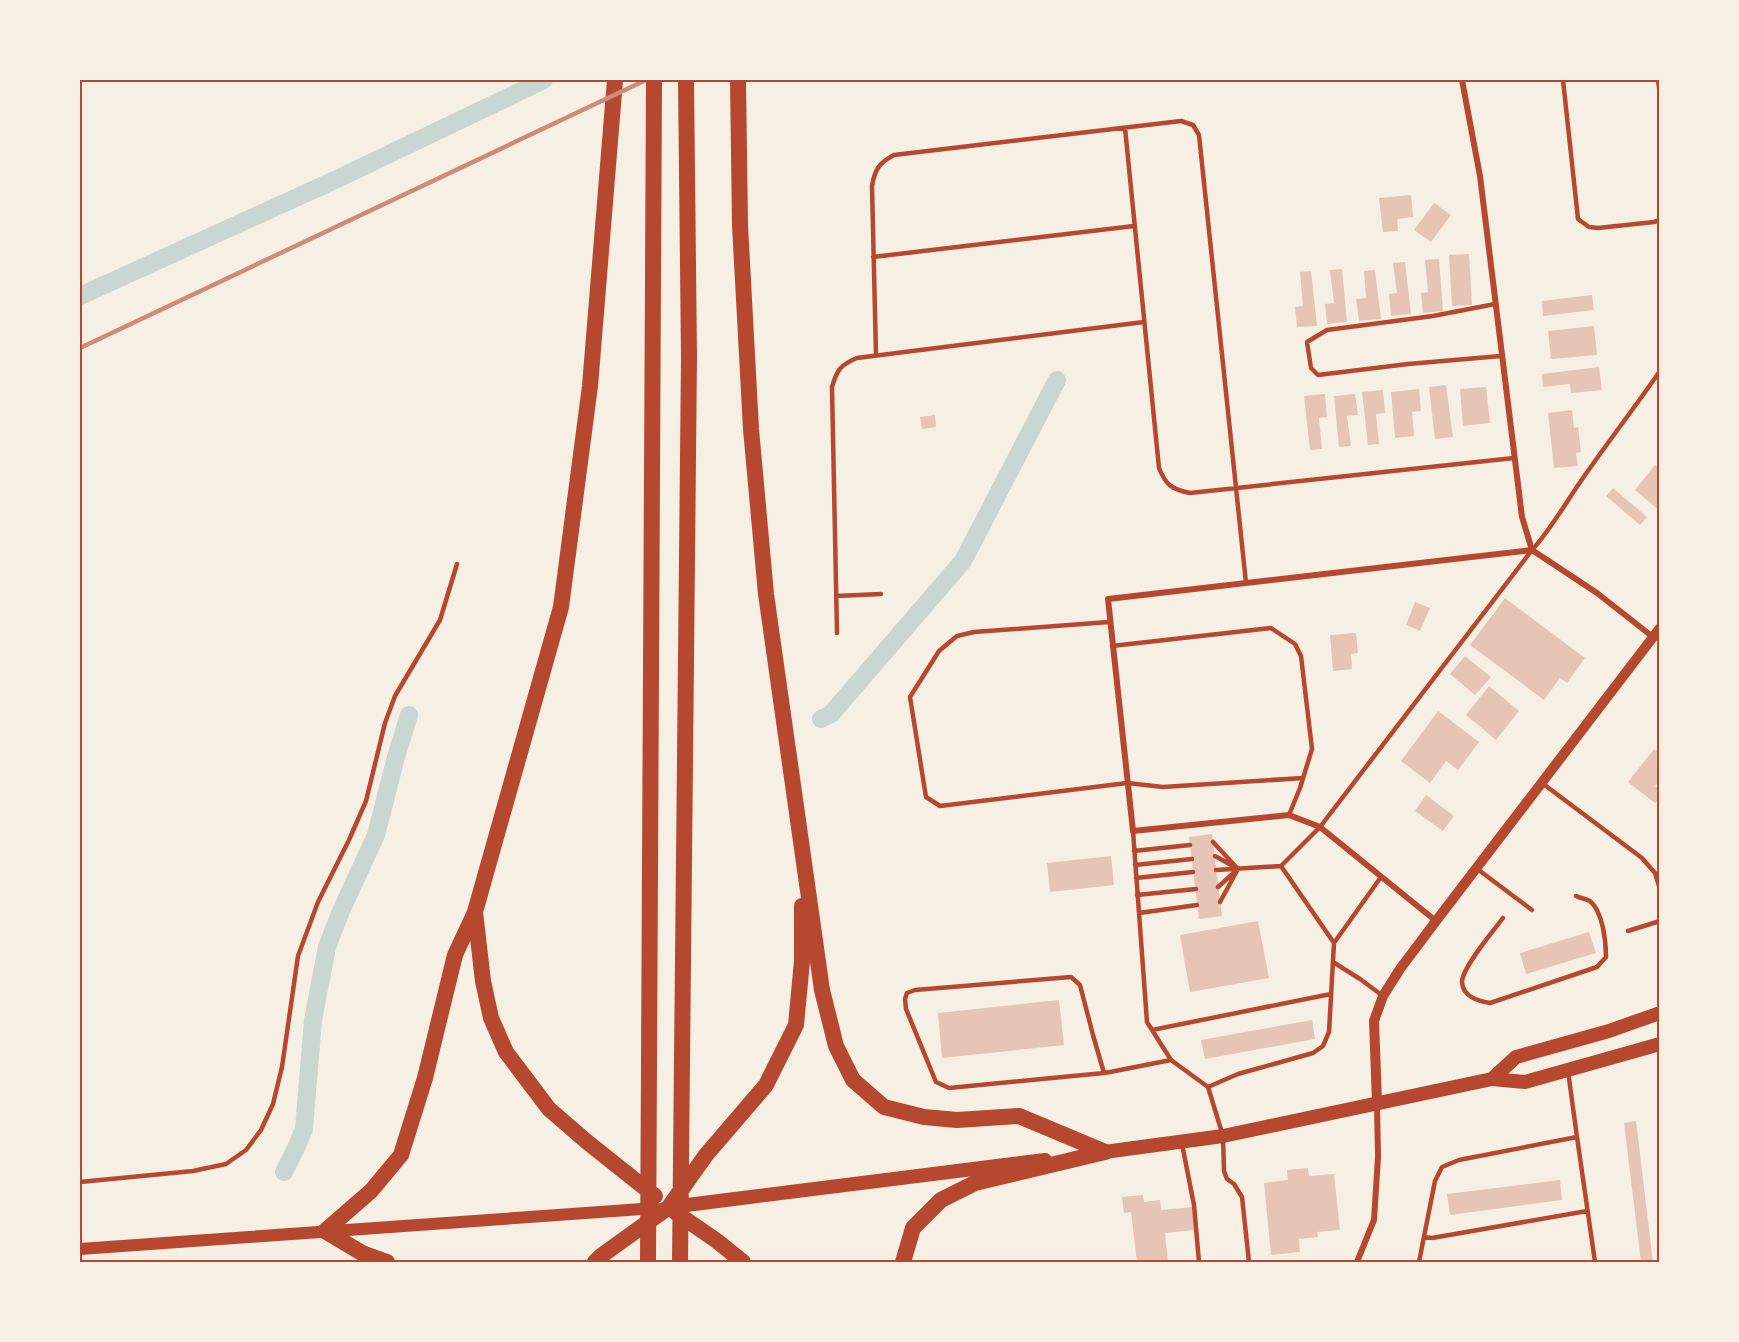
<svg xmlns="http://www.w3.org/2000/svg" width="1739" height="1342" font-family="Spectral,serif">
  <rect width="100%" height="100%" fill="#f6efe4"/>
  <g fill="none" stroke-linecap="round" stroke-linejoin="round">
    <!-- canal -->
    <path stroke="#c9d6d2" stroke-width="18" d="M80,296L335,180L544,80
      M821,719L831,714L963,561L1057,380
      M284,1172L296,1148L304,1129L313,1020L327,947L341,911L376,835L396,757L409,715"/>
  </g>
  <!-- building -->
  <path fill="#e6c5b7" d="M1411,195L1413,217L1397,219L1398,231L1383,232L1379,198Z
    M1434,203L1451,215L1431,242L1414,230Z
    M1469,254L1472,305L1452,306L1449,255Z
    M1439,259L1443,311L1423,313L1421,293L1428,292L1425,260Z
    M1405,262L1411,314L1391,316L1389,294L1397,293L1393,263Z
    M1342,269L1347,322L1327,324L1325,304L1334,303L1330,270Z
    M1375,270L1381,319L1359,321L1356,299L1366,298L1364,271Z
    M1311,271L1317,326L1297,327L1295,307L1303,306L1300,272Z
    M1592,295L1594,310L1543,316L1542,301Z
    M1594,326L1597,355L1551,359L1548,331Z
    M1599,367L1602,390L1571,393L1570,384L1543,387L1542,374Z
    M1446,385L1453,437L1435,439L1429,387Z
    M1486,387L1490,423L1463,426L1460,389Z
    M1419,389L1421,411L1412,412L1414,436L1395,438L1391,392Z
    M1383,390L1385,413L1376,414L1379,444L1368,445L1362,392Z
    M1325,394L1327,417L1319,418L1322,449L1310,450L1304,396Z
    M1355,394L1358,415L1347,416L1351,446L1339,447L1334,396Z
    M1572,410L1574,428L1578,427L1581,452L1576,453L1578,466L1554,468L1548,413Z
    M935,415L936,427L922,429L920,417Z
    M1655,465L1660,469V511L1635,490Z
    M1613,488L1647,517L1640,525L1606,496Z
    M1505,598L1585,658L1567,683L1560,678L1544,700L1470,645Z
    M1415,602L1430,608L1420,631L1406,625Z
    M1356,633L1358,653L1351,654L1352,669L1333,671L1330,635Z
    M1465,656L1491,677L1475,695L1450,674Z
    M1489,686L1519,711L1496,740L1466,715Z
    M1438,711L1479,742L1458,770L1446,761L1430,783L1401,761Z
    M1654,749L1660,753V780L1655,786L1660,790V798L1655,803L1628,782Z
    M1426,795L1454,816L1443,831L1415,811Z
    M1212,834L1222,916L1199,919L1189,837Z
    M1111,856L1114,885L1050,892L1047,863Z
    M1258,921L1269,978L1190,992L1180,935Z
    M1589,932L1596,953L1526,974L1520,953Z
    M1059,1000L1064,1045L942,1058L938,1013Z
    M1312,1020L1315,1039L1205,1059L1201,1040Z
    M1636,1121L1653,1262H1641L1624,1123Z
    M1308,1168L1309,1176L1334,1174L1340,1230L1317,1232L1318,1237L1299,1239L1300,1252L1271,1255L1264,1183L1288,1180L1287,1170Z
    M1560,1180L1562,1200L1450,1215L1447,1194Z
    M1143,1195L1144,1202L1160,1200L1161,1210L1192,1207L1194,1230L1165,1233L1168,1262H1137L1131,1212L1124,1213L1122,1197Z"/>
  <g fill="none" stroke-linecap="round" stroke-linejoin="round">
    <!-- service -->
    <path stroke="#b5482f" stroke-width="4.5" d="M1563,80L1578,219L1589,227L1598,228L1654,222L1660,220
      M1658,80L1660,95
      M1125,128L1159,468C1166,485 1171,489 1190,493L1514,458
      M873,257L1134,226
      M1495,304L1433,316L1327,330L1307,342L1311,368L1318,375L1408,364L1501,356
      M876,355L872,186C875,169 879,163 894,155L1181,121L1193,125L1199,135L1246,583
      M836,596L881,594
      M1109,622L974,632L957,636L939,651L910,697L926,797L940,806L1127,783L1163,787L1303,778
      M837,633L832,387C837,370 840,365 857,358L1144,322
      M1112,646L1271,628L1295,644L1301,656L1312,749L1300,788L1289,815
      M1542,783L1642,858L1655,873L1660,889
      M1133,831L1147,1022L1171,1060L1208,1087L1223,1136L1224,1171L1227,1179L1234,1184L1242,1197L1249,1262
      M1213,842L1238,869
      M1134,851L1190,845
      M1215,856L1233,866
      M1135,865L1192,859
      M1281,866L1334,943
      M1476,868L1532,910
      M1216,870L1281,866L1320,827L1532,550C1552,528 1566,502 1583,478C1608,442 1635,407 1660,371
      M1136,878L1193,872
      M1218,887L1238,869L1220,902
      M1137,895L1196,889
      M1139,913L1197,905
      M1503,918C1493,931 1462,968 1462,982C1463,997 1478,1001 1490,1003L1597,967L1606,957C1606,942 1603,912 1590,901C1586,899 1580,898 1576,896
      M1628,931L1660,921
      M1333,962L1360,979L1383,996
      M1152,1030L1331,994
      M1104,1073L1093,1035L1080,985L1071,977L915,990L907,993L905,999L906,1009L936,1082L949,1088L1104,1073L1110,1072L1171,1060
      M1208,1087L1238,1074L1313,1053L1323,1046L1329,1032L1334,943L1381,877
      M1577,1137L1595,1262
      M1182,1144L1194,1205L1199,1262
      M80,1182L193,1171L226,1164L246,1150L261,1130L273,1104L282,1067L298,956L318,902L349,840L366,801L385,723L395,696L440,620L457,564
      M1424,1237L1432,1238L1587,1211
      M1419,1262L1435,1181L1442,1167L1459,1160L1577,1137L1568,1071"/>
    <!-- minor -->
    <path stroke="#b5482f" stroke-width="6" d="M1462,80L1480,176L1522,517L1532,550L1597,593L1653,637
      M1436,921L1320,827L1289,815L1133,831L1108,599L1532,550
      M1357,1262L1374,1220L1378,1157L1377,1103"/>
    <!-- tertiary -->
    <path stroke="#b5482f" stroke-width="10" d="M1377,1102L1374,1021L1383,996L1400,969L1436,921L1660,628"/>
    <!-- secondary -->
    <path stroke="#b5482f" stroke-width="12" d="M80,1249L656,1208"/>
    <!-- primary -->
    <path stroke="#b5482f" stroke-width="14" d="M1492,1079L1516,1057L1609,1031L1660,1013
      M1097,1153L1223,1136L1492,1079L1525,1082L1660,1044
      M671,1207L1045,1160"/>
    <!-- motorway -->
    <path stroke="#b5482f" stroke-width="16" d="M738,80L740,225L751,429L766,594L822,990L836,1046L853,1080L884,1107L924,1117L957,1120L1019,1116L1105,1152
      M475,912L483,981L491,1018L506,1052L549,1109L586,1141L655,1196
      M675,1212L717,1241L743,1262
      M387,1262L362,1253L325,1231L371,1191L401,1155L425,1078L455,955L475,912L561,607L590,386L615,80
      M595,1262L601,1256L669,1207L706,1155L766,1085L796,1025L802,961V906
      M648,1262L654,80
      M680,1262L689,357L686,80
      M903,1262L913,1228L941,1200L975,1183L1105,1152"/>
    <!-- rail -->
    <path stroke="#cf8b77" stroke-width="4.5" d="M80,348L646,80"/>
  </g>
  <!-- border -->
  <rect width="1739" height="1342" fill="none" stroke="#f6efe4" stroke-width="162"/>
  <rect x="81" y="81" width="1577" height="1180" fill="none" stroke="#b5482f" stroke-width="2"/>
</svg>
